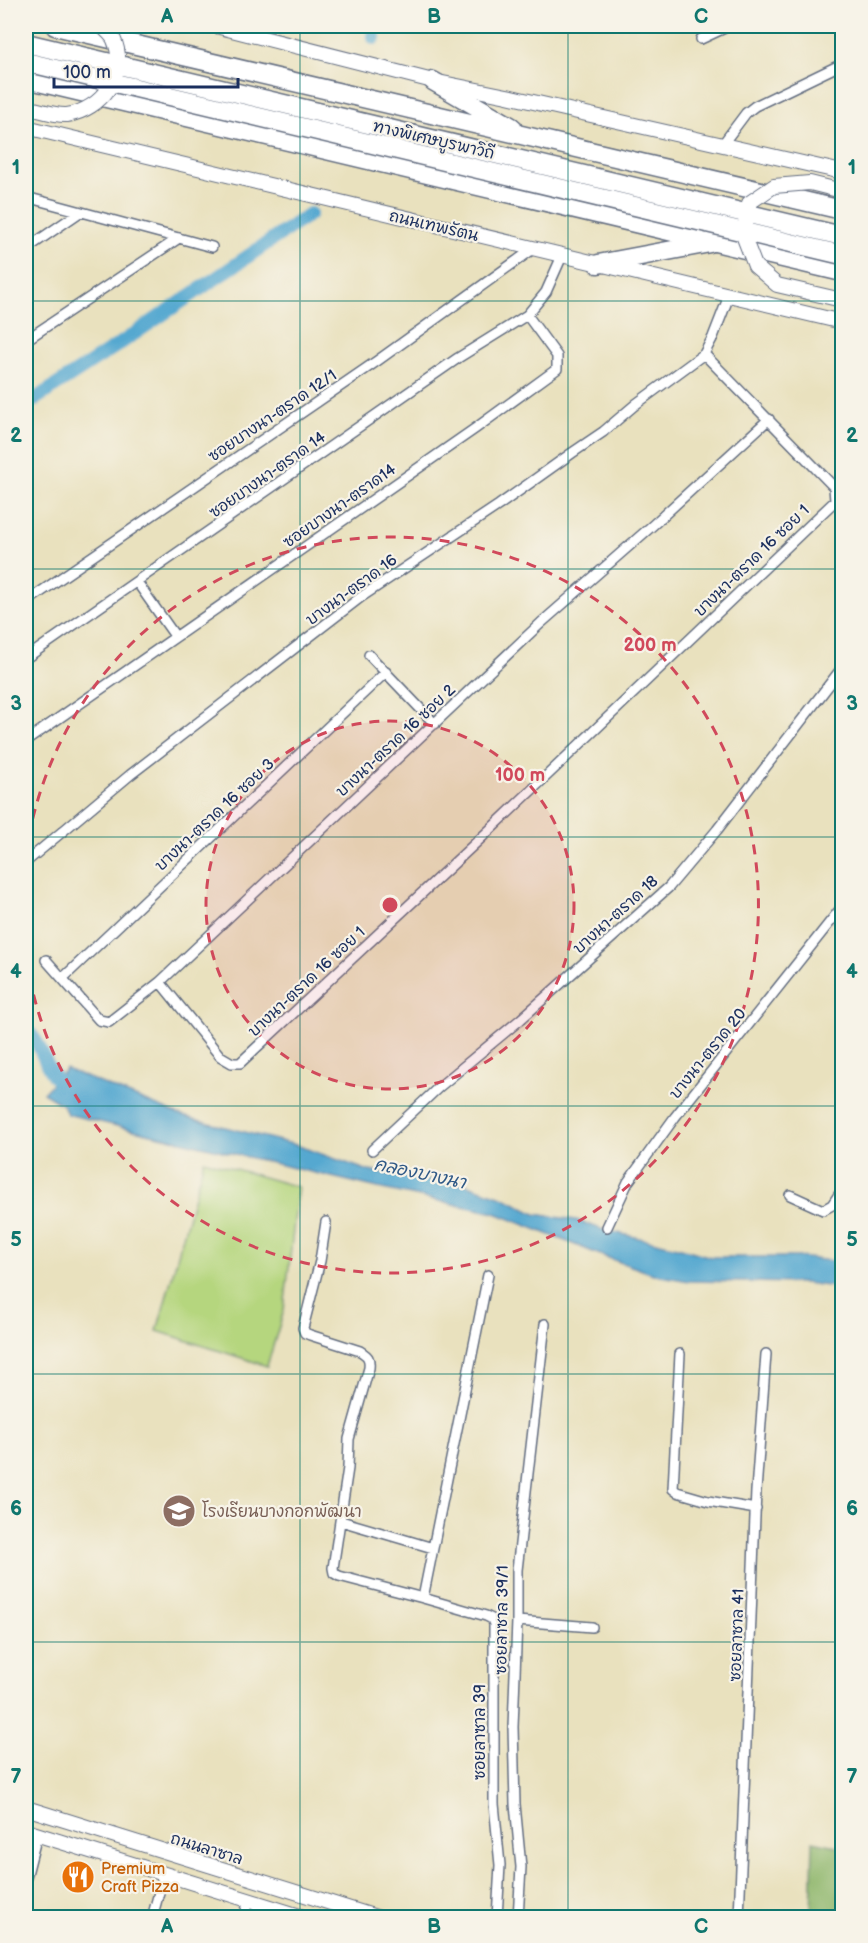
<svg xmlns="http://www.w3.org/2000/svg" width="868" height="1943" font-family="'Balsamiq Sans','Playpen Sans Thai',sans-serif">
  <rect width="100%" height="100%" fill="#f7f3e8"/>
  <filter id="ink" filterUnits="userSpaceOnUse"><feTurbulence type="fractalNoise" baseFrequency=".0167" numOctaves="2"/><feDisplacementMap in="SourceGraphic" scale="12" xChannelSelector="R" yChannelSelector="G"/><feConvolveMatrix kernelMatrix="1 2 1 2 8 2 1 2 1" color-interpolation-filters="sRGB"/></filter>
  <filter id="wash" filterUnits="userSpaceOnUse"><feTurbulence type="fractalNoise" baseFrequency=".008" numOctaves="4" result="noise"/><feDisplacementMap in="SourceGraphic" scale="24" xChannelSelector="R" yChannelSelector="G"/><feGaussianBlur stdDeviation="1.35" result="paint"/><feColorMatrix in="noise" values="0 0 0 0 0 0 0 0 0 0 0 0 0 0 0 0 0 1.4 0 .05"/><feComposite in="paint" operator="in"/></filter>
  <g filter="url(#wash)">
    <rect width="100%" height="100%" fill="#e9e1be"/>
    <!-- green -->
    <path fill="#b5d67e" stroke="#68826e" stroke-width="1.5" d="M204,1160L298,1187L284,1310L267,1366L157,1331Z"/>
    <!-- forest -->
    <path fill="#90b76d" stroke="#567366" stroke-width="1.5" d="M813,1841L842,1847V1917H779L811,1915Z"/>
    <!-- water -->
    <path fill="#55a8d0" stroke="#386c97" stroke-width="1.5" d="M66,1069L182,1116L296,1145L369,1171L426,1180L465,1184L505,1198L535,1214L576,1220L601,1229L681,1248L711,1257H799L839,1262L842,1264V1288L806,1283L689,1281L656,1275L603,1256L495,1213L378,1188L67,1114L63,1105L43,1093Z"/>
    <g fill="none" stroke-linecap="round" stroke-linejoin="round">
      <!-- canal -->
      <path stroke="#55a8d0" stroke-width="14" d="M373,26L374,38
        M26,405L121,343L310,214
        M26,1030C42,1042 43,1065 57,1080C60,1083 66,1085 70,1088"/>
    </g>
  </g>
  <g filter="url(#ink)">
    <g fill="none" stroke-linecap="round" stroke-linejoin="round">
      <!-- street casing -->
      <g stroke="#636d80" stroke-width="12">
        <path id="street" d="M701,39L729,26
          M722,145L746,113L755,106L842,64
          M26,197L212,247
          M26,249L80,212
          M26,340L179,238
          M137,582L175,636
          M26,602L377,361L533,249
          M369,655L435,724
          M26,658L458,358L527,315L546,292L562,256
          M26,741L476,428L557,369V356L527,315
          M26,862L130,775L361,597L499,505L572,453L603,432L636,404L704,354L713,337L729,296
          M46,960L99,1020L109,1022L160,982L541,623L653,525L769,419
          M63,978L386,672
          M160,982L220,1056L232,1063H240L495,825L835,501L834,487L704,354
          M372,1150L439,1087L521,1019L669,887L717,830L842,668
          M790,1195L823,1210L832,1205L842,1190
          M326,1222L320,1261L303,1328L305,1333L310,1335L360,1351C368,1356 370,1358 369,1368L349,1439L348,1468L333,1568L334,1573L339,1576L423,1598
          M607,1227L628,1182L675,1117L842,907
          M488,1275L423,1598L486,1616L492,1619L494,1624V1804L500,1865L497,1918
          M680,1354L673,1489L677,1492L708,1501L756,1509
          M341,1521L433,1548
          M517,1621L592,1627
          M26,1878L37,1835
          M152,1918L164,1874
          M244,1918L249,1900
          M518,1918L521,1867L515,1804L513,1727L517,1621V1570L545,1324
          M739,1918L756,1491L766,1354"/>
      </g>
      <!-- secondary casing -->
      <g stroke="#636d80" stroke-width="16">
        <path id="secondary" d="M216,26L433,81L507,96L842,172
          M26,127L842,322
          M26,1808L379,1918
          M26,1831L306,1918"/>
      </g>
      <!-- highway casing -->
      <g stroke="#636d80" stroke-width="21">
        <path id="highway" d="M55,26L842,210
          M26,79L842,272
          M433,81L512,127
          M598,264L710,243"/>
      </g>
      <!-- street -->
      <use href="#street" stroke="#fff" stroke-width="9"/>
      <!-- secondary -->
      <use href="#secondary" stroke="#fff" stroke-width="14"/>
      <!-- highway -->
      <use href="#highway" stroke="#fff" stroke-width="18"/>
      <!-- secondary-bridge casing -->
      <g stroke="#636d80" stroke-width="16" stroke-linecap="butt">
        <path id="secondary-bridge" d="M26,107C36,109 56,116 67,115C101,110 129,74 114,40C112,35 105,30 102,26
          M842,191L810,183L774,186L749,203L743,235L755,266L777,285L842,300"/>
      </g>
      <!-- highway-bridge casing -->
      <g stroke="#636d80" stroke-width="21" stroke-linecap="butt">
        <path id="highway-bridge" d="M26,43L842,236
          M26,62L842,255"/>
      </g>
      <!-- secondary-bridge -->
      <use href="#secondary-bridge" stroke="#fff" stroke-width="14"/>
      <!-- highway-bridge -->
      <use href="#highway-bridge" stroke="#fff" stroke-width="18"/>
    </g>
  </g>
  <!-- grid -->
  <path fill="none" stroke="#0f766e" stroke-width="1.5" stroke-opacity="0.55" d="M300,26V1918M568,26V1918M26,301H842M26,569H842M26,837H842M26,1106H842M26,1374H842M26,1642H842"/>
  <!-- distance rings -->
  <circle cx="390" cy="905" r="184" fill="#d1495b" fill-opacity=".12"/>
  <g fill="none" stroke="#d1495b" stroke-width="3" stroke-dasharray="10 8">
    <circle cx="390" cy="905" r="184"/>
    <path d="M26 854A368 368 0 1 1 26 956"/>
  </g>
  <!-- icons -->
  <defs>
    <g id="school-disc" transform="scale(1.725)"><circle r="9.5" fill="#8d6e63" stroke="#f7f3e8"/><path d="M0-5L7-2L0 1L-7-2ZM-4 1L0 2.5L4 1V4Q0 6-4 4Z" fill="#fff"/></g>
    <g id="restaurant-disc" transform="scale(1.725)"><circle r="9.5" fill="#e8710a" stroke="#f7f3e8"/><path d="M-5-6h1v4h1v-4h1v4h1v-4h1v5L-1.5 .5V6h-2V.5L-5-1ZM5-6V6H3V1.5H1.5Q1.5-4 5-6Z" fill="#fff"/></g>
  </defs>
  <g fill-rule="evenodd">
    <use href="#school-disc" x="179" y="1511"/>
    <use href="#restaurant-disc" x="78" y="1877"/>
  </g>
  <g text-anchor="middle" stroke-width="4.5" stroke-linejoin="round" paint-order="stroke">
    <!-- street labels -->
    <g font-size="16" fill="#1b2f5e" stroke="#f7f3e8">
      <text transform="translate(434 139) rotate(13)" y="6">ทางพิเศษบูรพาวิถี</text>
      <text transform="translate(434 225) rotate(13)" y="6">ถนนเทพรัตน</text>
      <text transform="translate(272 415) rotate(-34)" y="6">ซอยบางนา-ตราด 12/1</text>
      <text transform="translate(267 474) rotate(-35)" y="6">ซอยบางนา-ตราด 14</text>
      <text transform="translate(339 505) rotate(-35)" y="6">ซอยบางนา-ตราด14</text>
      <text transform="translate(751 560) rotate(-44)" y="6">บางนา-ตราด 16 ซอย 1</text>
      <text transform="translate(351 589) rotate(-36)" y="6">บางนา-ตราด 16</text>
      <text transform="translate(395 740) rotate(-43)" y="6">บางนา-ตราด 16 ซอย 2</text>
      <text transform="translate(214 814) rotate(-43)" y="6">บางนา-ตราด 16 ซอย 3</text>
      <text transform="translate(615 914) rotate(-42)" y="6">บางนา-ตราด 18</text>
      <text transform="translate(306 981) rotate(-43)" y="6">บางนา-ตราด 16 ซอย 1</text>
      <text transform="translate(707 1053) rotate(-51)" y="6">บางนา-ตราด 20</text>
      <text transform="translate(501 1620) rotate(-89)" y="6">ซอยลาซาล 39/1</text>
      <text transform="translate(736 1635) rotate(-88)" y="6">ซอยลาซาล 41</text>
      <text transform="translate(479 1732) rotate(-90)" y="6">ซอยลาซาล 39</text>
      <text transform="translate(207 1848) rotate(17)" y="6">ถนนลาซาล</text>
    </g>
    <!-- education labels -->
    <g font-size="16" fill="#785e54" stroke="#f7f3e8" text-anchor="start">
      <text x="202" y="1517">โรงเรียนบางกอกพัฒนา</text>
    </g>
    <!-- food labels -->
    <g font-size="16" fill="#c56008" stroke="#f7f3e8" text-anchor="start">
      <text x="101" y="1874">Premium<tspan x="101" dy="18">Craft Pizza</tspan></text>
    </g>
    <!-- water labels -->
    <g font-size="18" font-style="italic" fill="#2f5986" stroke="#f7f3e8">
      <text transform="translate(420 1173) rotate(12)" y="6">คลองบางนา</text>
    </g>
  </g>
  <circle cx="390" cy="905" r="9" fill="#d1495b" stroke="#f7f3e8" stroke-width="3"/>
  <g font-size="18" text-anchor="middle" font-weight="bold" fill="#d1495b" stroke="#f7f3e8" stroke-width="4.5" stroke-linejoin="round" paint-order="stroke">
    <text x="650" y="651">200 m</text>
    <text x="520" y="781">100 m</text>
  </g>
  <!-- margin -->
  <rect width="868" height="1943" fill="none" stroke="#f7f3e8" stroke-width="66"/>
  <!-- scale -->
  <path d="M54 78v9h184v-9" fill="none" stroke="#1b2f5e" stroke-width="3"/>
  <text x="63" y="78" font-size="18" fill="#1b2f5e" stroke="#f7f3e8" stroke-width="4.5" paint-order="stroke">100 m</text>
  <rect x="33" y="33" width="802" height="1877" fill="none" stroke="#0f766e" stroke-width="2"/>
  <g font-size="20" text-anchor="middle" font-weight="bold" fill="#0f766e">
    <text x="167" y="23">A</text>
    <text x="434" y="23">B</text>
    <text x="701" y="23">C</text>
    <text x="16" y="174">1</text>
    <text x="852" y="174">1</text>
    <text x="16" y="442">2</text>
    <text x="852" y="442">2</text>
    <text x="16" y="710">3</text>
    <text x="852" y="710">3</text>
    <text x="16" y="978">4</text>
    <text x="852" y="978">4</text>
    <text x="16" y="1246">5</text>
    <text x="852" y="1246">5</text>
    <text x="16" y="1515">6</text>
    <text x="852" y="1515">6</text>
    <text x="16" y="1783">7</text>
    <text x="852" y="1783">7</text>
    <text x="167" y="1933">A</text>
    <text x="434" y="1933">B</text>
    <text x="701" y="1933">C</text>
  </g>
</svg>
